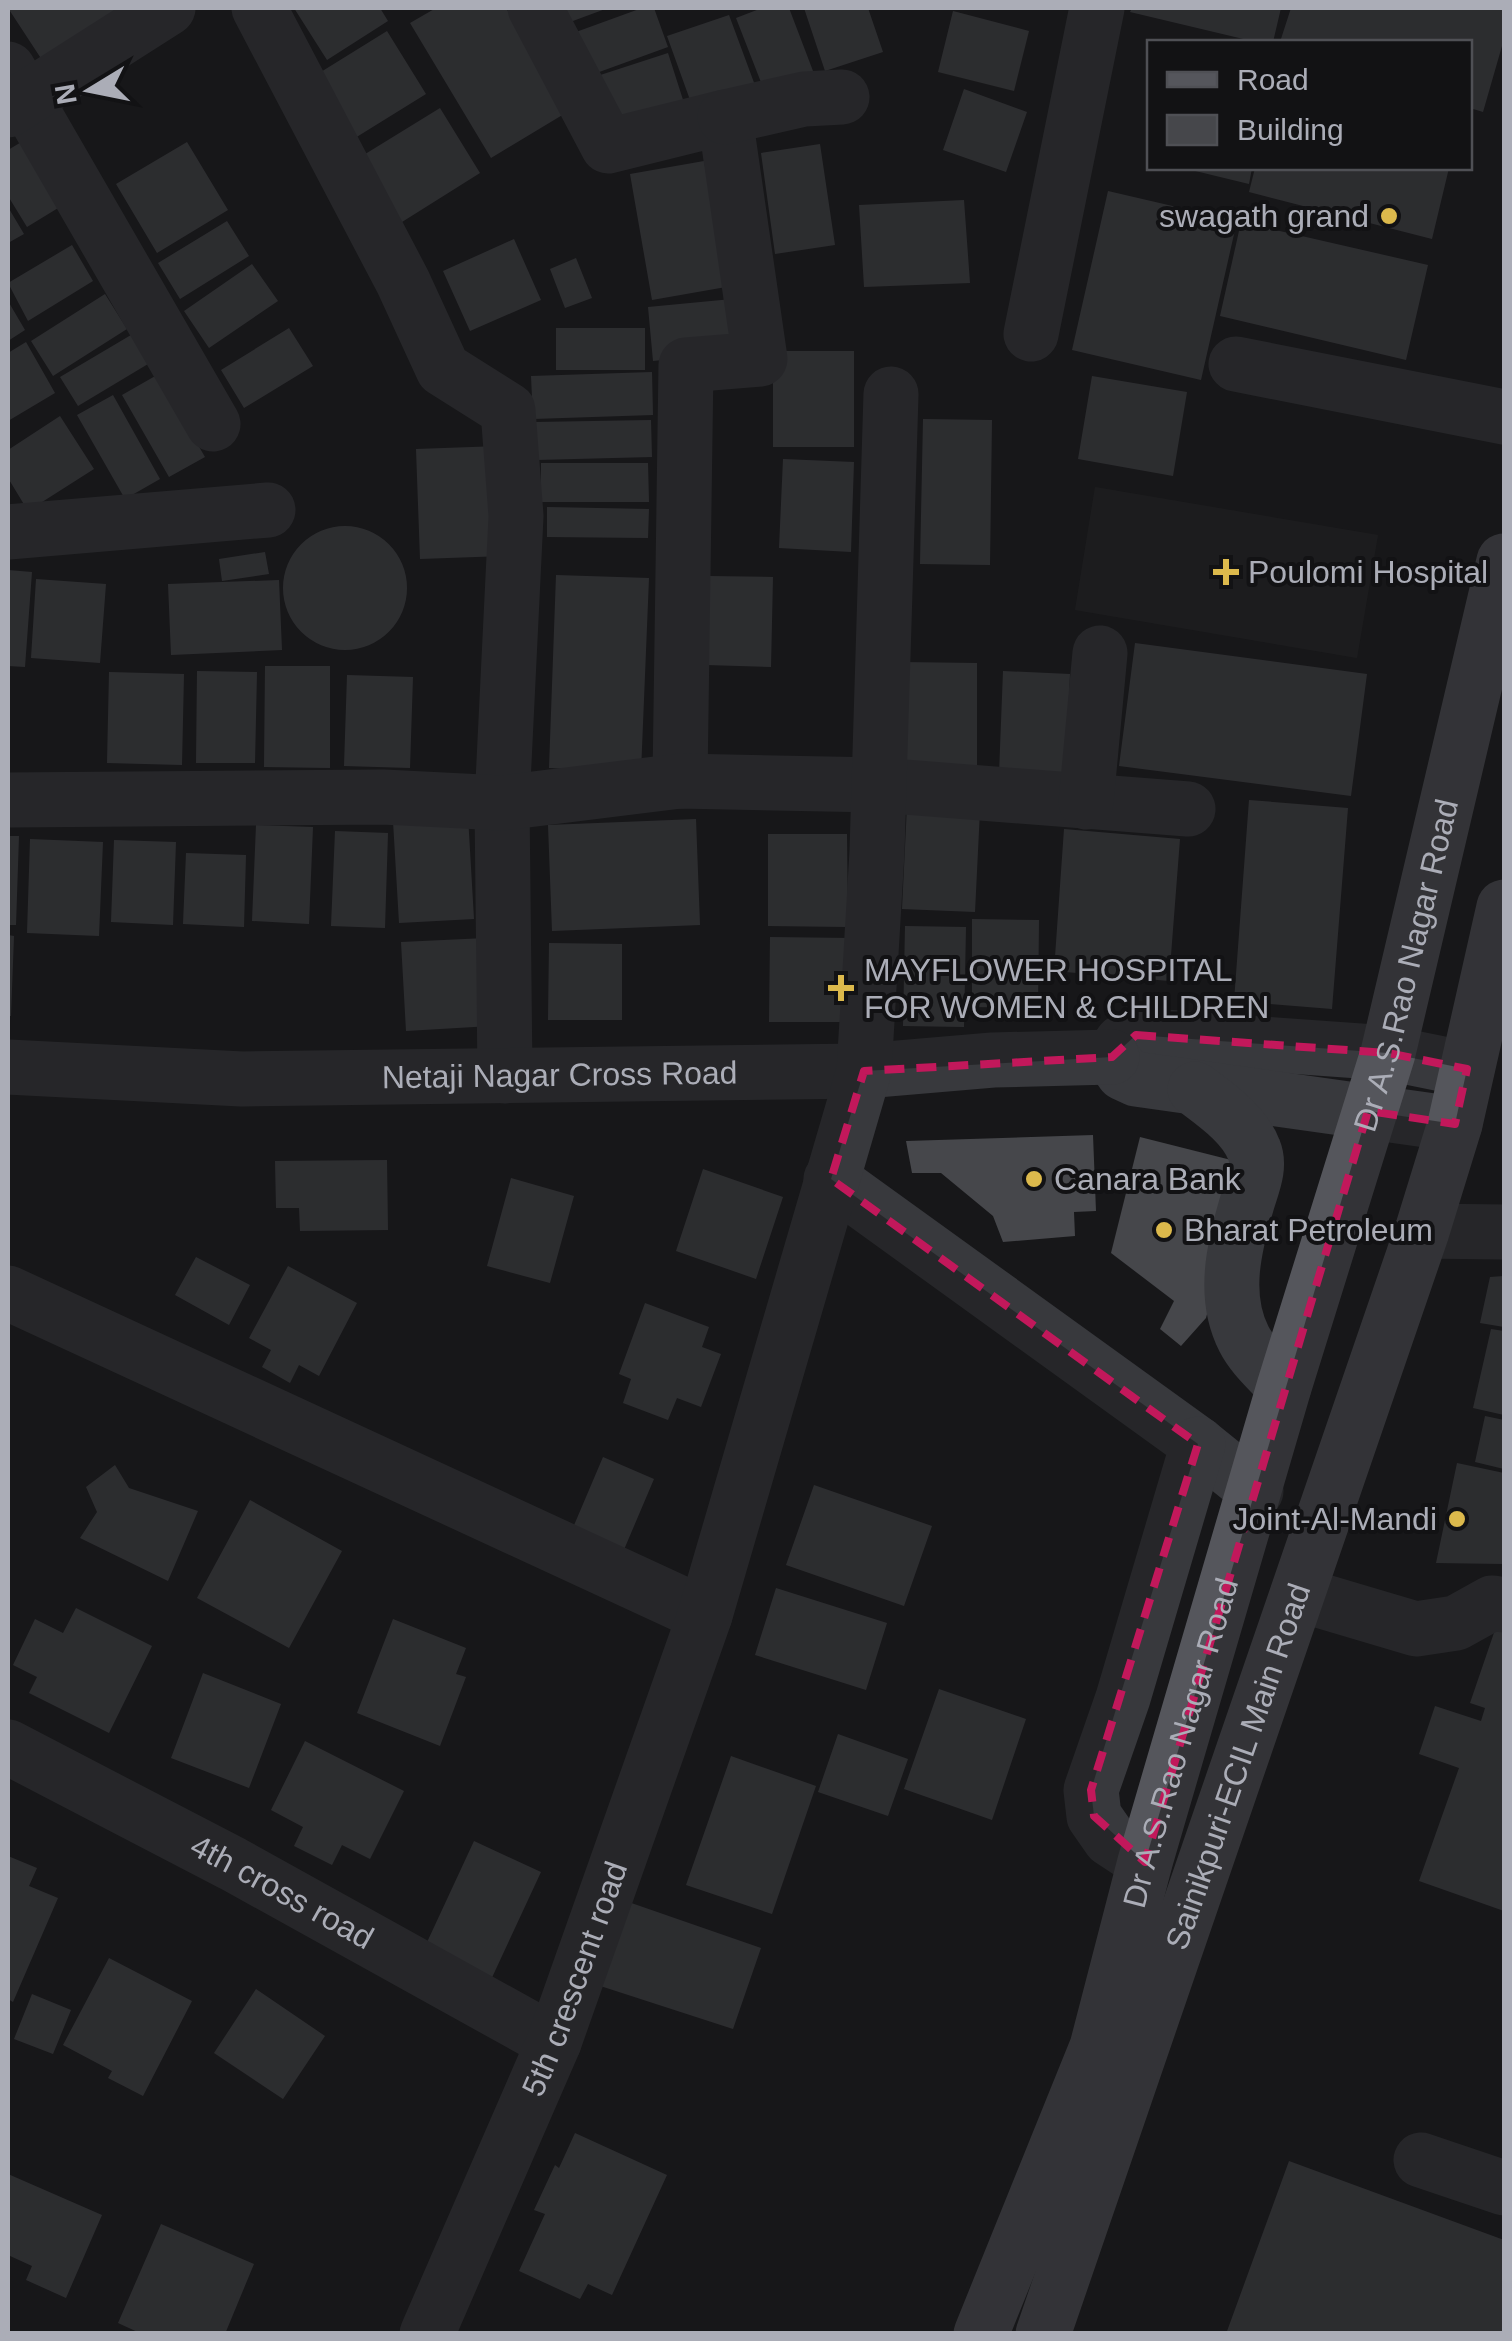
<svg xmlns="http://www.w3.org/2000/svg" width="1512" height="2341" font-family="Helvetica,sans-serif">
  <rect width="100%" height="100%" fill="#171719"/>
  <!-- built -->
  <path fill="#232325" d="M1095,487L1378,535L1357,658L1075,610Z"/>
  <!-- building -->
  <path fill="#46474b" d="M8,8H115L119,13L44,63Z
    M294,8H380L388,21L327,60Z
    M436,8H506L569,111L491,158L410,23Z
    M556,8H608L562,25Z
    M642,8H654L668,47L591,75L576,32Z
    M762,8H789L813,71L764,90L736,18Z
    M804,8H868L883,52L825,71Z
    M1132,8H1281L1273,42H1256L1130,12Z
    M1291,8H1504V39L1483,112L1470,108V42H1280Z
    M953,11L1029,31L1014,91L938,72Z
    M729,15L756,88L694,111L667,36Z
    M387,31L426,94L355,138L316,75Z
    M668,53L685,106L605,133L588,79Z
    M964,89L1027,112L1006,172L943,150Z
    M440,108L480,173L402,222L362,156Z
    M23,141L63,205L27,227L8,196V150Z
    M187,142L228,210L157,253L116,184Z
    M820,144L835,245L775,254L761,153Z
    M704,161L726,287L652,300L630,174Z
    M1183,168H1252L1249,184Z
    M1255,168H1449L1432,239L1249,192Z
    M1108,191L1237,221L1201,380L1072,350Z
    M964,200L970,283L864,287L859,205Z
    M8,207L24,234L8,243Z
    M227,221L249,256L180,299L158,263Z
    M1241,222L1428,265L1406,360L1220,316Z
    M514,239L541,300L470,331L443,271Z
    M72,245L93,281L28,321L8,283Z
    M576,258L592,298L565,308L550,269Z
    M252,264L278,301L209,348L184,311Z
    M105,294L127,329L53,376L31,341Z
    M732,299L737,352L653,361L648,307Z
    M8,301L25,330L8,341Z
    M289,328L313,366L244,408L221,370Z
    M556,328H645V370H556Z
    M131,335L148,364L78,406L60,377Z
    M26,342L55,393L8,421V353Z
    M773,351H854V447H773Z
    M652,372L653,415L533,419L531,376Z
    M157,375L205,457L169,477L122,395Z
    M1092,376L1187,392L1173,476L1078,459Z
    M113,395L160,479L125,499L77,415Z
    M60,416L94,469L28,511L8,478V450Z
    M923,419L992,420L990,565L920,564Z
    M651,420L652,457L536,460L535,422Z
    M500,446L504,556L420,559L416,449Z
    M783,459L854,462L851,552L779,548Z
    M541,463H648L649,502H541Z
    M547,507L649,509L648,538L547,537Z
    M283 588a62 62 0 1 1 124 0a62 62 0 1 1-124 0Z
    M265,552L269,574L222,581L219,559Z
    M8,570L32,572L25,667L8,666Z
    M556,575L649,578L641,772L549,768Z
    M708,576L773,577L771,667L706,665Z
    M36,579L106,584L100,663L31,658Z
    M279,580L282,650L171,655L168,584Z
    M1135,643L1367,674L1351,796L1119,766Z
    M900,662L977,663V766H900Z
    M265,666H330V768L264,767Z
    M197,671L257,672L255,763H196Z
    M1003,671L1070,674L1065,778L999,774Z
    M109,672L184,674L182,765L107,763Z
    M347,675L413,677L410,768L344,766Z
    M1249,800L1348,808L1332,1009L1234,1001Z
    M907,806L980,810L975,912L902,909Z
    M468,816L474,919L399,923L393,821Z
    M696,819L700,925L552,931L548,825Z
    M256,825L313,827L309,924L252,921Z
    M1064,829L1180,839L1169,981L1054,971Z
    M335,831L388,833L385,928L331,926Z
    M768,834H847L848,927L768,926Z
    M8,836H19L16,925H8Z
    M30,839L103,842L99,936L27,933Z
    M114,840L176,842L173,925L111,922Z
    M186,853L246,855L244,927L183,924Z
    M972,919L1039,920L1038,1008L972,1007Z
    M905,926L966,927L964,1027L903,1026Z
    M8,935L14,936L11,1016H8Z
    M770,937L850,938L849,1022H769Z
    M486,938L491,1026L406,1031L401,942Z
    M549,943L622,944V1020H548Z
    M1093,1135L1096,1211L1074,1212L1075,1236L1003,1242L993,1216L941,1173H912L906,1141Z
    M1140,1137L1247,1164L1206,1318L1181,1346L1160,1329L1174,1301L1111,1253Z
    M387,1160L388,1230L300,1231L299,1208H276L275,1161Z
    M703,1169L783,1197L756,1279L676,1251Z
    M511,1178L574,1196L550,1283L487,1266Z
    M196,1257L250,1285L229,1325L175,1295Z
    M288,1266L357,1303L319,1376L299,1365L290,1383L262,1367L271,1350L249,1338Z
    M1504,1276V1327L1480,1323L1490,1277Z
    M645,1303L709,1327L702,1347L721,1354L701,1407L677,1398L668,1420L623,1403L631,1379L619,1374Z
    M1491,1329L1504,1331V1415L1473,1408Z
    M1485,1416L1504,1420V1469L1475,1462Z
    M603,1457L654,1479L623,1552L572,1530Z
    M1457,1463L1504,1473V1564L1436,1563Z
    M115,1465L129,1488L198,1511L168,1581L80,1538L97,1512L86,1487Z
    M814,1485L932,1526L904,1606L786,1565Z
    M250,1500L342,1551L289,1648L197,1598Z
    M776,1588L887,1623L866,1690L755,1655Z
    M76,1608L152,1646L109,1733L29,1693L37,1677L13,1665L35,1619L63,1633Z
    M393,1619L466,1648L456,1674L466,1677L440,1746L357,1713Z
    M1497,1624L1504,1627V1911L1419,1881L1459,1768L1419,1754L1435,1706L1481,1721L1485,1708L1470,1703Z
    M203,1673L281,1704L249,1788L171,1758Z
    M939,1689L1026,1719L992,1820L904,1789Z
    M838,1734L908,1759L888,1816L818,1792Z
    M305,1741L404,1791L370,1859L342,1845L332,1865L294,1846L303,1827L271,1810Z
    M731,1756L816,1786L772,1914L686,1885Z
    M474,1841L541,1872L489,1984L422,1953Z
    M8,1856L37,1868L29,1886L58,1898L13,2002L8,1999Z
    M614,1897L761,1948L733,2029L585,1981Z
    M109,1958L192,2001L143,2096L108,2078L112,2071L63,2045Z
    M256,1989L325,2036L283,2099L214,2053Z
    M32,1994L71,2010L53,2054L14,2039Z
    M575,2133L667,2175L612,2295L588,2284L580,2299L519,2271L545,2214L534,2210L555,2165L559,2168Z
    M1289,2161L1504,2240V2334H1226Z
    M8,2174L102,2215L66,2298L26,2280L32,2266L8,2255Z
    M161,2224L254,2264L225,2334H142L118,2323Z"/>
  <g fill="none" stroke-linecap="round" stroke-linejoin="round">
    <!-- minor -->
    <g stroke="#38393d" stroke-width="55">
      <path d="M259,8L403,282L443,369L508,410L516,516L502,803L505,1076"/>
      <path d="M535,8L608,146L725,117L760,359L686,365L680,781"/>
      <path d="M8,69L213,424"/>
      <path d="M8,110L168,8"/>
      <path d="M725,117L804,99L842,97"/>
      <path d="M1031,334L1097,8"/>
      <path d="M1236,364L1504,417"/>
      <path d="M8,532L268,510"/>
      <path d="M8,800L383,797L502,803L680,781L879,785L1188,809"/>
      <path d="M1086,802L1100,653"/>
      <path d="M1112,1057L1122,1042L1136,1035L1388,1053L1467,1069"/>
      <path d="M1112,1057L1123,1073L1136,1079L1455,1124"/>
      <path id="s1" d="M8,1067L242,1079L864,1071L993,1060L1112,1057"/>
      <path d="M1195,1089C1216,1105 1244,1124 1254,1150C1261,1167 1252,1186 1247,1203C1234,1247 1222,1296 1244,1339C1253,1357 1271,1372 1284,1387"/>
      <path d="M831,1179L1198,1444L1256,1491"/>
      <path d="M1422,1231L1504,1232"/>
      <path d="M8,1293L705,1615"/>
      <path d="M1298,1594L1416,1629L1456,1623L1492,1603L1504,1605"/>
      <path id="s2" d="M8,1747L233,1864L554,2042"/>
      <path d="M1145,1862L1110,1839L1094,1816L1091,1790L1123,1698L1198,1444"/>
      <path d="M1421,2160L1504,2188"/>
      <path id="s3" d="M427,2334L554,2042L705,1615L864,1071L877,852L891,394"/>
    </g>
    <!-- major -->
    <g stroke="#55565c" stroke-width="55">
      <path id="s4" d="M981,2334L1097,2047L1145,1862L1284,1387L1388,1053L1504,561"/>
      <path id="s5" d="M1043,2334L1422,1231L1455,1124L1504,907"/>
    </g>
  </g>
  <!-- marked area -->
  <path d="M0 0H1512V2341H0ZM1136,1035L1388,1053L1467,1069L1455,1124L1368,1111L1145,1862L1094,1816L1091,1790L1198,1444L831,1179L864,1071L1112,1057Z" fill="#171719" fill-opacity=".55" fill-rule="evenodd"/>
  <path fill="none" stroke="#c2185b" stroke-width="8" stroke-dasharray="20 12" stroke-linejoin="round" d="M1136,1035L1388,1053L1467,1069L1455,1124L1368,1111L1145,1862L1094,1816L1091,1790L1198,1444L831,1179L864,1071L1112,1057Z"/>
  <!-- markers -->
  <g fill="#dcb94c" stroke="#121214" stroke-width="4">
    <circle cx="1389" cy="216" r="10"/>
    <path d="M1221 557h10v10h10v10h-10v10h-10v-10h-10v-10h10z"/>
    <path d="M836 973h10v10h10v10h-10v10h-10v-10h-10v-10h10z"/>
    <circle cx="1034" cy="1179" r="10"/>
    <circle cx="1164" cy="1230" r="10"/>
    <circle cx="1457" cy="1519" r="10"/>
  </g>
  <g text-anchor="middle" stroke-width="8" stroke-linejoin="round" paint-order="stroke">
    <!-- poi labels -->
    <g font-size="32" fill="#abadb7" stroke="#121214" text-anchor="start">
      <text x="1369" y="227" text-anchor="end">swagath grand</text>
      <text x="1248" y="583">Poulomi Hospital</text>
      <text x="864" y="981">MAYFLOWER HOSPITAL<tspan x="864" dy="37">FOR WOMEN &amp; CHILDREN</tspan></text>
      <text x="1054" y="1190">Canara Bank</text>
      <text x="1184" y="1241">Bharat Petroleum</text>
      <text x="1437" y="1530" text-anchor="end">Joint-Al-Mandi</text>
    </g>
    <!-- street labels -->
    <g font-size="32" fill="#abadb7" stroke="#121214">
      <text dy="11" stroke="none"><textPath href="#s4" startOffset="1435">Dr A.S.Rao Nagar Road</textPath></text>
      <text dy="11" stroke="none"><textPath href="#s1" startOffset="552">Netaji Nagar Cross Road</textPath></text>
      <text dy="11" stroke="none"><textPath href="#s4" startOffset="625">Dr A.S.Rao Nagar Road</textPath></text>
      <text dy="11" stroke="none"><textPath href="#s5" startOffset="600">Sainikpuri-ECIL Main Road</textPath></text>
      <text dy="11" stroke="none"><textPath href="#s2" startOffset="310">4th cross road</textPath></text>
      <text dy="11" stroke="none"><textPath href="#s3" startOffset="385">5th crescent road</textPath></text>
    </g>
  </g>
  <!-- border -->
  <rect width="1512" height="2341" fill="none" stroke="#abadb7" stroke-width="20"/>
  <!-- legend -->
  <rect x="1147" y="40" width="325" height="130" fill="#121214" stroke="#4f5055" stroke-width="2.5"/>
  <rect x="1167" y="72" width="50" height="15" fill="#55565c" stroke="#4f5055" stroke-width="2.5"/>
  <text x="1237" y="90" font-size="30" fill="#abadb7">Road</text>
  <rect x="1167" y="115" width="50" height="30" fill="#46474b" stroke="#4f5055" stroke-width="2.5"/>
  <text x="1237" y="140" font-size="30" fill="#abadb7">Building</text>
  <!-- north arrow -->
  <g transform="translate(90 90) rotate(260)" stroke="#121214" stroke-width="8" paint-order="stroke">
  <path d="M0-8L18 38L0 25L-18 38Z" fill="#abadb7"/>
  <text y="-15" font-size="28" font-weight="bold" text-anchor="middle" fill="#abadb7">N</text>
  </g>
</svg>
